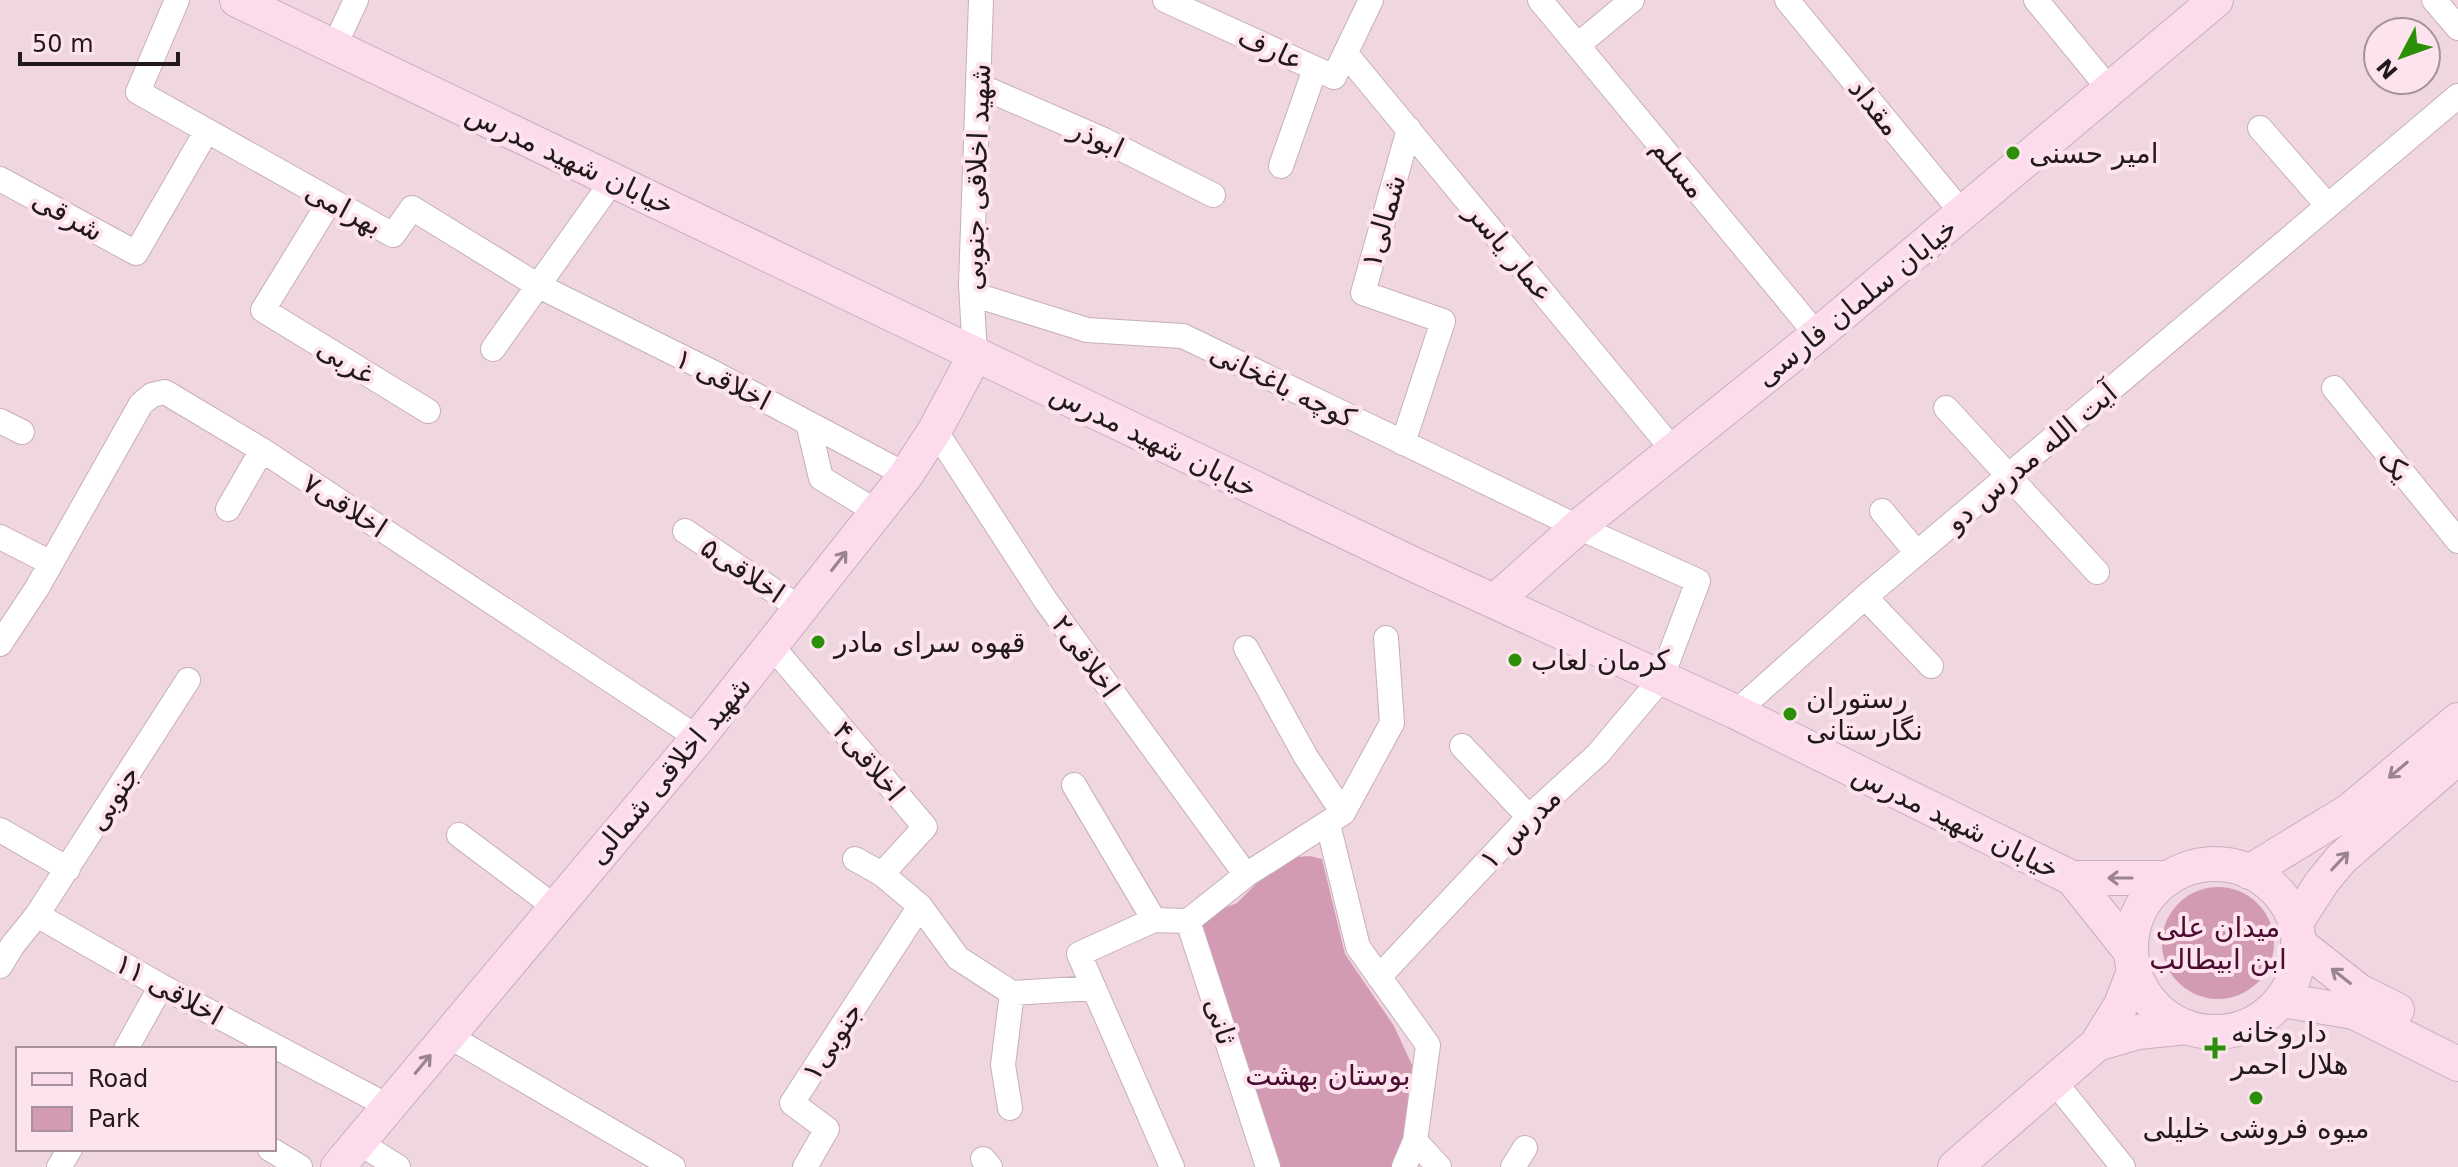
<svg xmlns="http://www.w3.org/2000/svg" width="2458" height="1167" font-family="'DejaVu Sans',Vazirmatn,sans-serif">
  <rect width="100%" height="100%" fill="#f0d6e1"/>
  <!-- green -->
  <path fill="#d39ab4" d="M1310,856L1322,859L1345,954L1394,1026L1412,1065L1407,1129L1396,1167H1278L1196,919L1237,903L1261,879L1279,867L1298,857Z
    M2162 943a56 56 0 1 1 112 0a56 56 0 1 1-112 0Z"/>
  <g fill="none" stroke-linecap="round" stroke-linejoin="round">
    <!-- street casing -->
    <g stroke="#c7afb9" stroke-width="26">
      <path id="street" d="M177,0L138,92L393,235L412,208L537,285L714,373L906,475
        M1165,0L1334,77L1371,0
        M1540,0L1817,335
        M1787,0L1963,214
        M2036,0L2110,90
        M2434,0L2458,28
        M1578,45L1632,0
        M334,47L356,0
        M1346,54L1673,450
        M980,86L1104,140L1213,195
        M2260,128L2328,206
        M1281,166L1315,69
        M0,179L136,253L206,132
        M330,201L263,310L428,411
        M972,294L1087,330L1183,336L1578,527L1698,581L1661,679L1598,754L1529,817L1379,977
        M493,349L613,180
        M975,355L971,284L981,0
        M2334,388L2458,541
        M1946,408L2097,572
        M0,421L22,432
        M808,423L821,478L877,512
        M935,430L1046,601L1246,875
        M1403,443L1443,321L1363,293L1409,129
        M228,509L262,450
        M1882,511L1917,553
        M685,531L801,609
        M0,537L49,562
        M1865,597L1931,666
        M0,644L37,588L141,404L152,395L165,392L262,450L698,738
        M771,645L925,827L882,874
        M1246,648L1306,757L1343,813
        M1736,712L1865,597L2458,96
        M1462,746L1529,817
        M1074,785L1154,920
        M1328,824L1358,947L1428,1045L1415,1141L1404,1167
        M0,830L68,869
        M459,835L555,907
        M855,859L882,874L920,906L958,958L1012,993L1003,1065L1010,1108
        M37,915L161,986L388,1106
        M1188,921L1268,1167
        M0,966L12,946L37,915L188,680
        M1012,993L1094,988
        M447,1035L673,1167
        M126,1049L161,986
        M2054,1081L2123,1167
        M1415,1141L1439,1167
        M358,1142L398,1167
        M270,1149L300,1167
        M983,1159L990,1167
        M59,1167L70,1149
        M805,1167L827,1129L792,1103L920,906
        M1172,1167L1079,954L1154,920L1188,921L1246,875L1343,813L1392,723L1386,638
        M1513,1167L1525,1148"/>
    </g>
    <!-- secondary casing -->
    <g stroke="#c7afb9" stroke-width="36">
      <path id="secondary" d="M237,0L1417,566L1736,712L2072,878H2169
        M1495,601L1578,527L1817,335L2216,0
        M2131 948a84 84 0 1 1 168 0a84 84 0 1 1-168 0Z
        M2249,872L2349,811L2458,720
        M2072,878L2131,952
        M2295,924L2322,882L2341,859L2458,757
        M2298,943L2359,991L2397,1010
        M2281,1000L2354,1012L2458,1064
        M2097,1044L2138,1032L2187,1027
        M338,1167L698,738L906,475L935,430L975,355
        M1955,1167L2097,1044L2121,1005L2134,971"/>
    </g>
    <!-- street -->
    <use href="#street" stroke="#fff" stroke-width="24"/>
    <!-- secondary -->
    <use href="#secondary" stroke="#fcdcec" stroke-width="34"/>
  </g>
  <!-- one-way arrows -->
  <defs><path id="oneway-shaft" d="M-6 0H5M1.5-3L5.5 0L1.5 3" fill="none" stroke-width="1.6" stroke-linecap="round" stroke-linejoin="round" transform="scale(2)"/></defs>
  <g stroke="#99848f">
    <use href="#oneway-shaft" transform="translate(839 561) rotate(-52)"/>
    <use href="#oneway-shaft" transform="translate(2398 770) rotate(140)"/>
    <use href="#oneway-shaft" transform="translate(2340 861) rotate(-47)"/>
    <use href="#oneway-shaft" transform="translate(2120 878) rotate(180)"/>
    <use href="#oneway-shaft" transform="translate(2341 976) rotate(-142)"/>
    <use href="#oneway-shaft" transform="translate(423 1064) rotate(-50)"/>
  </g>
  <!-- markers -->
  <g fill="#2c8f08" stroke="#fde3ee" stroke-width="3">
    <circle cx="2013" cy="153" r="8"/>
    <circle cx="818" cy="642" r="8"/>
    <circle cx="1515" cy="660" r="8"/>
    <circle cx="1790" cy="714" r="8"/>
    <path d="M2211 1036h8v8h8v8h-8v8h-8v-8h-8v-8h8z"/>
    <circle cx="2256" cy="1098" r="8"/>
  </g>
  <g text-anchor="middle" stroke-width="8" stroke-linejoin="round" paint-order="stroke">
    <!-- street labels -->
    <g font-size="28" fill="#21191d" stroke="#fde3ee">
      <text transform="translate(1271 48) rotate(25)" y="10">عارف</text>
      <text transform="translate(1875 107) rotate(51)" y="10">مقداد</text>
      <text transform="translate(1097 138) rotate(25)" y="10">ابوذر</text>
      <text transform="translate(570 159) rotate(25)" y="10">خیابان شهید مدرس</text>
      <text transform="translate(1679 168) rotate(51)" y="10">مسلم</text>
      <text transform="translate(976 177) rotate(-88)" y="10">شهید اخلاقی جنوبی</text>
      <text transform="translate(344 208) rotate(28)" y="10">بهرامی</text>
      <text transform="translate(68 215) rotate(29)" y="10">شرقی</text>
      <text transform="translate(1383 221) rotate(-74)" y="10">شمالی۱</text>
      <text transform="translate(1510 252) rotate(50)" y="10">عمار یاسر</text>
      <text transform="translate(1856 302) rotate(-39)" y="10">خیابان سلمان فارسی</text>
      <text transform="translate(346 361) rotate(32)" y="10">غربی</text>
      <text transform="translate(723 379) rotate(27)" y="10">اخلاقی ۱</text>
      <text transform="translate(1283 385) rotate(26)" y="10">کوچه باغخانی</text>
      <text transform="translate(1154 440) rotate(26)" y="10">خیابان شهید مدرس</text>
      <text transform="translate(2031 457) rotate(-40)" y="10">آیت الله مدرس دو</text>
      <text transform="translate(2395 465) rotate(51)" y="10">یک</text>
      <text transform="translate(345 505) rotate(33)" y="10">اخلاقی۷</text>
      <text transform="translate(743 570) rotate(34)" y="10">اخلاقی۵</text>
      <text transform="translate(1086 656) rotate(54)" y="10">اخلاقی۲</text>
      <text transform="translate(869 761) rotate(50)" y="10">اخلاقی۴</text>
      <text transform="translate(669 770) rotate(-50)" y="10">شهید اخلاقی شمالی</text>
      <text transform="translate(113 798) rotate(-57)" y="10">جنوبی</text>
      <text transform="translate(1956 821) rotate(26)" y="10">خیابان شهید مدرس</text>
      <text transform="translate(1520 828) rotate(-45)" y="10">مدرس ۱</text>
      <text transform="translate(169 989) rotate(29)" y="10">اخلاقی ۱۱</text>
      <text transform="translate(1221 1021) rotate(72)" y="10">ثانی</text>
      <text transform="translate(832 1041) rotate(-57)" y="10">جنوبی۱</text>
    </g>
    <!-- poi labels -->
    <g font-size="28" fill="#21191d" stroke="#fde3ee" text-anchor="start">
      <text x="2029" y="163">امیر حسنی</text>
      <text x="834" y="652">قهوه سرای مادر</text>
      <text x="1531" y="670">کرمان لعاب</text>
      <text x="1806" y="708">رستوران<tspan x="1806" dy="32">نگارستانی</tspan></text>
      <text x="2231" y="1042">داروخانه<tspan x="2231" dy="32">هلال احمر</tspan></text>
      <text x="2256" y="1138" text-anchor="middle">میوه فروشی خلیلی</text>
    </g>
    <!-- park labels -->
    <g font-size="28" fill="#4a0c30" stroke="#fde3ee">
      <text x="2218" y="937">میدان علی<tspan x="2218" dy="32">ابن ابیطالب</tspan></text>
      <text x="1328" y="1085">بوستان بهشت</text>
    </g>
  </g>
  <!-- legend -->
  <rect x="16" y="1047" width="260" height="104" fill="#fde3ee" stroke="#a5929a" stroke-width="2"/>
  <rect x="32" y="1073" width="40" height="12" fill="#fcdcec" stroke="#a5929a" stroke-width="2"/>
  <text x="88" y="1087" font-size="24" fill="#21191d">Road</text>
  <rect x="32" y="1107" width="40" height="24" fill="#d39ab4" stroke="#a5929a" stroke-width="2"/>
  <text x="88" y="1127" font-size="24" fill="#21191d">Park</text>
  <!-- north arrow -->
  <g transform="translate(2402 56) rotate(229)"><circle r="38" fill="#fde3ee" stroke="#a5929a" stroke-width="2"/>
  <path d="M0-6L14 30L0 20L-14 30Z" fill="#2c8f08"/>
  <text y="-12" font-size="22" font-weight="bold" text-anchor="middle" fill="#21191d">N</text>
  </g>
  <!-- scale -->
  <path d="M20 52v12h158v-12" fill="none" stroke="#21191d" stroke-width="4"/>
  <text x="32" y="52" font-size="24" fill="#21191d" stroke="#fde3ee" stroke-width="6" paint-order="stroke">50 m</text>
</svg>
